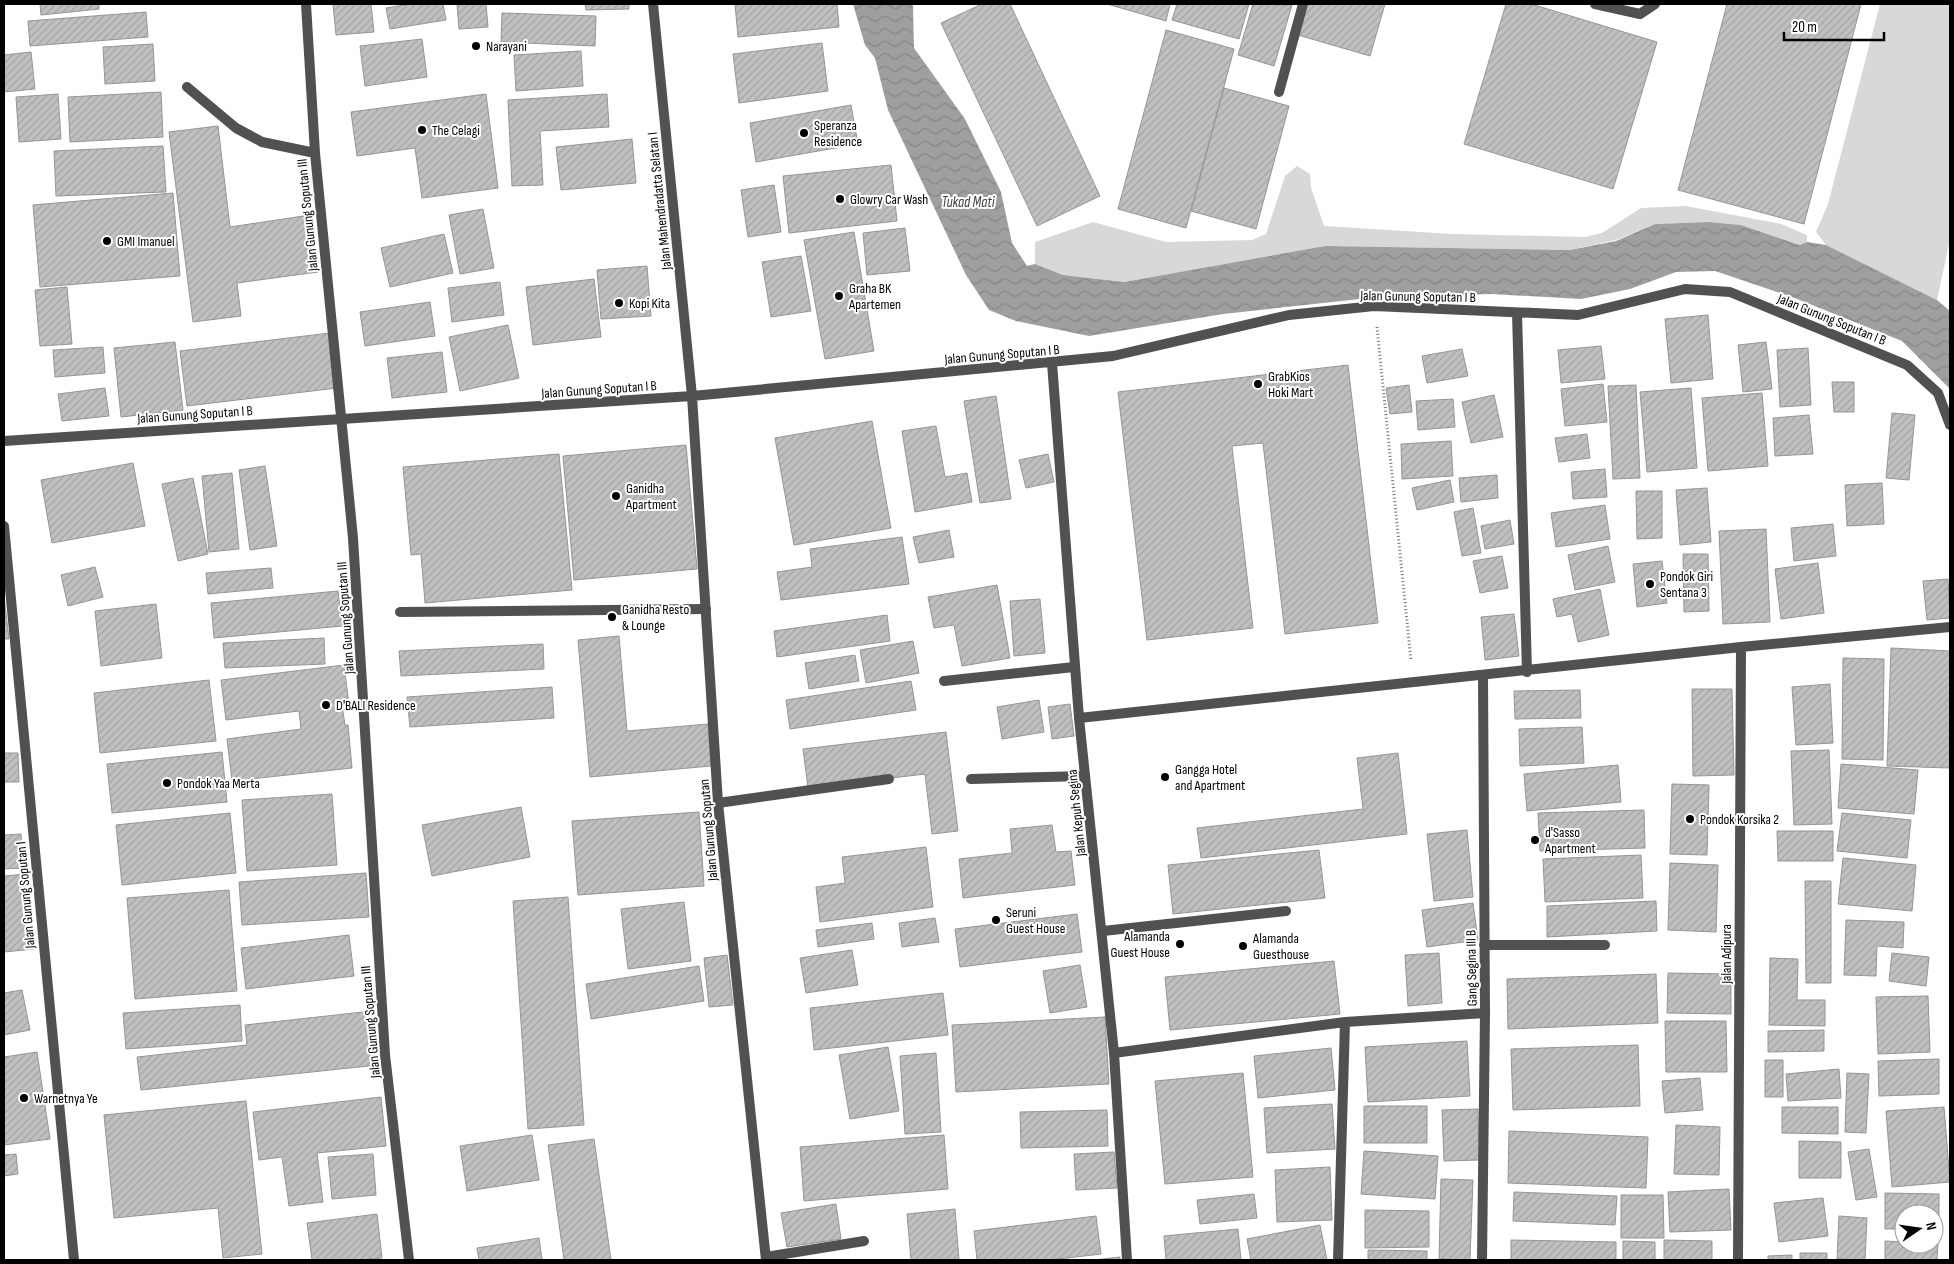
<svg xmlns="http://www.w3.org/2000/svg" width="1954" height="1264" font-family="'Sofia Sans Condensed',sans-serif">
  <defs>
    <pattern id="water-waves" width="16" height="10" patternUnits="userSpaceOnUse" patternTransform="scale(1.25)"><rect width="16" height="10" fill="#9f9f9f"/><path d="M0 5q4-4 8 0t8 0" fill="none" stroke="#878787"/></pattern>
    <pattern id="building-hatch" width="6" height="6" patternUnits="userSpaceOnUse" patternTransform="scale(1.25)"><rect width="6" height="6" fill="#c0c0c0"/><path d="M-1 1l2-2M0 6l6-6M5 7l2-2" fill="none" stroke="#a3a3a3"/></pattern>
  </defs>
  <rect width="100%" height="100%" fill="#fff"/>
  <!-- green -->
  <path fill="#d8d8d8" d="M1880,4H1950V239L1937,300L1826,245L1816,232L1828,204Z
    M1297,166L1310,174L1311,188L1324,226L1453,234L1585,237L1602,233L1641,208L1686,206L1781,224L1807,235V242L1801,245L1741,225L1709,222L1655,224L1616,240L1570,250L1325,246L1124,282L1063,275L1035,264V242L1093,222L1166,242L1252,240L1266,234L1285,176Z"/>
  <!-- water -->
  <path fill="url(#water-waves)" d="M853,4H913L914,48L965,119L1001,192L1012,243L1027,266L1035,264L1063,275L1124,282L1325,246L1570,250L1616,241L1655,224L1709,222L1741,225L1800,245L1807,242L1826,245L1937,300L1950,311V389L1902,341L1792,297L1715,271L1676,272L1630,289L1581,299L1491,294L1369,298L1223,314L1089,336L1016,321L989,310L966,275L888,110L875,58L865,45Z"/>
  <!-- building -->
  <path fill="url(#building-hatch)" stroke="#959595" d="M40,4H99V9L41,15Z
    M333,4H371L374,32L336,35Z
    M410,4H443L446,20L390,29L386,8Z
    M457,4H486L488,27L459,29Z
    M585,4H629V9L586,10Z
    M735,4H837L839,27L738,37Z
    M982,4H1010L1100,196L1037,226L941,23Z
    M1107,4H1170L1166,21Z
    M1177,4H1249L1239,39L1172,20Z
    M1253,4L1292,5L1274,66L1238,55Z
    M1307,4H1385L1370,56L1298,35Z
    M1506,4H1531L1657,42L1613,189L1464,144Z
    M1727,4H1861L1804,224L1678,190Z
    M146,12L148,37L30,46L28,21Z
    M502,13L596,16L595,46L501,42Z
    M1166,30L1234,49L1186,228L1118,209Z
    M422,39L427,77L365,86L360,46Z
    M822,43L828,91L739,103L733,54Z
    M153,44L155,81L105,84L103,47Z
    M581,51L583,86L516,91L514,55Z
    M31,52L35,89L4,92V55Z
    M1224,88L1289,106L1256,229L1191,211Z
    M161,92L163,137L70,142L68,97Z
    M58,94L61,139L19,142L16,97Z
    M486,94L498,188L422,198L415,148L357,156L351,112Z
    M607,94L609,127L540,131L543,185L512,186L508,100Z
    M851,105L858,144L756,162L750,123Z
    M218,126L230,227L310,215L318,272L237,283L241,316L193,322L169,132Z
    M632,139L636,183L561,190L556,147Z
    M163,146L166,192L56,196L54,151Z
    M891,165L897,221L789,233L783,176Z
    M774,185L781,232L748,237L741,190Z
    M173,193L180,276L40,287L33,205Z
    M483,209L494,268L460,274L449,215Z
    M905,228L910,271L867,275L863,233Z
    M854,232L874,351L825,359L804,240Z
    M444,234L453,273L390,287L381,248Z
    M801,256L811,311L771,317L762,262Z
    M647,266L651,316L601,319L597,270Z
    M594,279L601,337L533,345L526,287Z
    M500,282L504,315L452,322L448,288Z
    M67,287L72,344L40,346L35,290Z
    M430,302L435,336L365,346L360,312Z
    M1708,315L1713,379L1671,383L1665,319Z
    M508,325L519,378L460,391L449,337Z
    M330,333L337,388L187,406L180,351Z
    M175,342L183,410L121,417L114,348Z
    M1766,342L1772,389L1743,392L1738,345Z
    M1601,346L1605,379L1561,383L1558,350Z
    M103,347L105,373L55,377L53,350Z
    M1808,348L1811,405L1780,407L1777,350Z
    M1462,349L1468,376L1427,383L1422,356Z
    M442,352L447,392L392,398L387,358Z
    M1348,365L1378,623L1285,634L1263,443L1232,446L1253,628L1147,640L1118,392Z
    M1832,382H1854V412H1834Z
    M1603,384L1607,422L1565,426L1561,389Z
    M1409,385L1412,412L1390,414L1386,388Z
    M1636,385L1640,478L1613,479L1608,386Z
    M105,388L109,416L62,421L58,394Z
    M1691,388L1697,468L1647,472L1640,392Z
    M1762,393L1768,466L1708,471L1702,398Z
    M1494,395L1503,437L1471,443L1462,402Z
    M996,396L1011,499L980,503L964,401Z
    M1453,399L1455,427L1418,430L1416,401Z
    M1892,413L1915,415L1909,480L1886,478Z
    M1809,415L1813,454L1775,456L1773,418Z
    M872,421L891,528L794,545L775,438Z
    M936,426L945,477L967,473L972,502L915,512L902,431Z
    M1587,434L1590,458L1559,462L1555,438Z
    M1451,441L1453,476L1402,479L1401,444Z
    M686,445L697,569L574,580L563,456Z
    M559,454L572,590L425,603L421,554L411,555L403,467Z
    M1048,454L1054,482L1026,488L1019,460Z
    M133,463L145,526L52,543L41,480Z
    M265,466L277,546L250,550L239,470Z
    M1605,469L1607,497L1573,499L1571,472Z
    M232,473L239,549L209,552L202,476Z
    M1497,475L1498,498L1461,502L1459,478Z
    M193,478L208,554L178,561L162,484Z
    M1450,480L1454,502L1417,510L1412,488Z
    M1882,483L1884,524L1847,526L1845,485Z
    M1707,488L1711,542L1680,545L1676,490Z
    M1636,491H1662V538L1637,539Z
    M1605,505L1610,539L1556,547L1551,513Z
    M1473,508L1481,553L1462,556L1454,512Z
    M1510,520L1514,544L1485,549L1481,526Z
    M1833,524L1836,556L1794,561L1791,528Z
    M1766,529L1770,622L1723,624L1719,531Z
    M949,530L954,557L919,563L913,537Z
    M902,537L909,584L781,600L777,572L812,567L810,549Z
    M1608,546L1615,582L1575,590L1568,555Z
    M1683,554H1708L1709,611L1684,612Z
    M1502,556L1508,588L1480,593L1473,561Z
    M1662,561L1667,603L1637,607L1633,564Z
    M1818,563L1824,613L1781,619L1775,569Z
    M95,567L103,597L68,606L61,575Z
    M271,568L273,588L208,594L206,573Z
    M1948,579L1950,618L1927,620L1923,581Z
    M997,585L1010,658L962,666L954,625L934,628L928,597Z
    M1600,589L1609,635L1578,642L1572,614L1557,617L1553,599Z
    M338,591L342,626L214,638L211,603Z
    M4,597L9,639H4Z
    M1040,599L1045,653L1014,656L1010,601Z
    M156,604L162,658L101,666L95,611Z
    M1514,614L1519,656L1485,660L1481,617Z
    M887,615L890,641L777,657L774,631Z
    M619,636L627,731L708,724L711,766L590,777L578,640Z
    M324,638L325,664L225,668L223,643Z
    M913,641L919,673L866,683L860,650Z
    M543,644L544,669L401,676L399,651Z
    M1891,648L1950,651V768L1887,766Z
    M855,655L859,681L809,689L805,663Z
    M1843,658L1884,659L1883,760L1842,759Z
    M344,665L349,705H342L345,725H348L352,768L232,781L227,739L301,729L299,711L226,720L221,680Z
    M209,680L216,741L100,753L94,693Z
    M911,681L916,710L790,729L786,700Z
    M1830,684L1833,743L1796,745L1792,687Z
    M552,687L554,718L410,727L407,697Z
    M1692,689H1732L1734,775L1693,776Z
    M1580,690L1581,718L1515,719L1514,691Z
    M1039,700L1044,732L1002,739L997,707Z
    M1070,704L1074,736L1052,739L1048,707Z
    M1582,727L1584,763L1520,766L1519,729Z
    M946,732L958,831L932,834L925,774L808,788L803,749Z
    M1829,750L1832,824L1794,825L1791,751Z
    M222,752L227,802L112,813L107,764Z
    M4,753H18L19,782H4Z
    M1398,753L1407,834L1201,858L1197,828L1363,809L1357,758Z
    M1841,764L1918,770L1914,814L1838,808Z
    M1618,765L1621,802L1527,811L1524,774Z
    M1672,784L1709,785L1707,855L1670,854Z
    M332,794L337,865L247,871L242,800Z
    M521,807L530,857L432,876L422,825Z
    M1644,810L1645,848L1540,851L1538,813Z
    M699,812L704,886L578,895L572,821Z
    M230,813L236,873L122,885L116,825Z
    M1842,813L1911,820L1907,858L1837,851Z
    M1052,825L1056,852L1071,851L1075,885L963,898L959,859L1012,853L1010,829Z
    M1467,830L1473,897L1434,901L1427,834Z
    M1777,831H1833V861H1778Z
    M21,834L23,868L4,869V835Z
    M926,847L933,907L820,922L816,887L845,883L842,857Z
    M1319,850L1325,898L1173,914L1168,865Z
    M1641,855L1643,898L1545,902L1543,859Z
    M1843,858L1916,865L1912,911L1838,904Z
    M1670,863L1718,865L1716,932L1668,930Z
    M366,873L369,917L242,925L239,882Z
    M26,874L34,949L4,952V876Z
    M1805,881H1831V983H1806Z
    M229,890L237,991L135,999L127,898Z
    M568,897L584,1125L528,1129L513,901Z
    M1656,901L1657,931L1547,937V906Z
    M684,902L691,961L628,969L621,909Z
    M1473,903L1478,940L1427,947L1422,910Z
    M1077,914L1082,952L960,967L955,929Z
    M935,918L939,942L902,947L899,923Z
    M1846,920L1904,922L1903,948L1877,946L1876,976L1844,975Z
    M872,923L874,939L818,947L816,930Z
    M349,935L354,976L246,989L241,948Z
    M852,950L858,985L806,993L800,958Z
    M1439,953L1442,1003L1408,1006L1405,955Z
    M1892,953L1929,957L1926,986L1889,981Z
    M727,955L733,1005L709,1007L704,958Z
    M1770,958L1798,959L1797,1000H1825V1026L1769,1025Z
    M1334,961L1340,1014L1170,1030L1165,977Z
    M1080,965L1087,1007L1050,1013L1043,971Z
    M699,966L704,1001L591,1019L586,984Z
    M1668,973L1731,974V1014L1667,1013Z
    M1656,974L1658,1023L1508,1029L1507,979Z
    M22,990L30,1030L4,1035V993Z
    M943,993L948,1035L814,1050L810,1008Z
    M1928,996L1930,1052L1878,1054L1876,997Z
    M240,1005L242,1041L126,1049L123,1013Z
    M372,1011L378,1065L141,1090L137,1057L247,1045L245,1025Z
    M1105,1017L1109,1084L956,1092L952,1025Z
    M1665,1021H1726L1727,1072H1666Z
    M1824,1030V1051L1768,1052V1031Z
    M1467,1041L1470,1096L1368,1102L1365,1047Z
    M1638,1045L1640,1106L1513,1110L1511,1049Z
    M888,1047L899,1111L850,1119L839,1055Z
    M1331,1048L1335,1090L1258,1098L1254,1056Z
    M37,1052L50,1139L4,1145V1057Z
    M936,1053L941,1132L905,1134L900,1056Z
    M1939,1059V1094L1879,1096L1878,1061Z
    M1765,1060H1783V1097H1765Z
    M1839,1069L1841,1098L1788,1101L1786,1074Z
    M1243,1073L1253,1177L1165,1184L1155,1081Z
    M1847,1073L1869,1074L1866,1133L1845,1132Z
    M1700,1078L1703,1110L1665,1113L1662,1081Z
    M381,1097L386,1146L317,1153L323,1202L289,1206L282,1157L259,1160L253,1112Z
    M246,1101L262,1254L223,1258L218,1208L114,1218L104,1115Z
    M1332,1104L1335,1149L1267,1153L1264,1108Z
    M1364,1106H1427V1143H1364Z
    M1782,1107H1838V1134L1782,1133Z
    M1944,1107L1950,1182L1892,1187L1886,1111Z
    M1478,1109L1479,1160L1444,1161L1442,1110Z
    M1107,1110L1108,1146L1021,1148L1020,1112Z
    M1676,1125L1720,1127L1719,1175L1674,1174Z
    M1509,1131L1648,1137L1646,1188L1508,1183Z
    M532,1135L539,1180L467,1191L460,1146Z
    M944,1135L948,1189L804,1201L800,1147Z
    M594,1139L611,1260H564L548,1145Z
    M1799,1141L1841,1142V1178H1799Z
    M1869,1149L1877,1197L1856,1200L1848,1152Z
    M1364,1151L1438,1156L1435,1199L1361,1194Z
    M1114,1152L1117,1188L1076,1190L1074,1154Z
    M16,1154L18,1174L4,1176V1155Z
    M373,1154L376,1195L332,1199L328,1157Z
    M1330,1167L1332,1220L1277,1222L1275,1170Z
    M1441,1179L1473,1180L1470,1260L1439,1259Z
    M1729,1189L1731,1230L1670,1232L1668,1192Z
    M1514,1192L1617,1196L1615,1225L1513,1221Z
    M1885,1193L1939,1194V1230H1934V1214H1904V1229H1885Z
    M1254,1194L1257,1218L1200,1224L1197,1200Z
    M1621,1195H1663L1664,1238H1621Z
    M1823,1198L1828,1236L1779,1242L1774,1203Z
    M836,1204L841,1239L787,1247L781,1213Z
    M955,1209L959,1260H911L907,1214Z
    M1365,1210L1429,1211V1247L1365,1248Z
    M377,1214L382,1258L361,1260H312L307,1223Z
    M1096,1216L1101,1254L1050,1260H977L974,1231Z
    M1839,1216L1867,1218L1865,1260L1837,1259Z
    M1320,1225L1327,1260H1251L1247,1239Z
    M1238,1229L1241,1260H1166L1164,1236Z
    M539,1238L542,1260H479L477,1248Z
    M1511,1240L1616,1242V1260H1511Z
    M1664,1240L1712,1241V1260H1664Z
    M1623,1241L1655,1242V1260H1623Z
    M1885,1241L1904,1242V1244L1938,1243L1937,1260H1885Z
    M1368,1250L1427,1251V1260H1368Z
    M1800,1253H1827V1260H1800Z
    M1792,1255V1260H1768V1256Z
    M1120,1257V1260H1094Z"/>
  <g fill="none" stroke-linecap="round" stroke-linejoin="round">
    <!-- path -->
    <path stroke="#737373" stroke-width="3" stroke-dasharray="1 2.5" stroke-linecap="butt" d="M1377,327L1411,661"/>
    <!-- service -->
    <path stroke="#515151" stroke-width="10" d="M1595,4L1640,14L1655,4
      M1279,92L1303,4
      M400,612L706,609
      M944,681L1074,667
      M971,779L1085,776
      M718,803L889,779
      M1103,931L1286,911
      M766,1257L864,1241"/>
    <!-- minor -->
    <path stroke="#515151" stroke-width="10" d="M306,4L315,153L353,538L385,1055L409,1260
      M653,4L692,396L718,803L766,1260
      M187,87L236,128L262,142L315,153
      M1517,313L1527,672
      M1052,363L1079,718L1114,1053L1127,1260
      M4,441L692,396L1113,356L1289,315L1374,306L1578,315L1685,289L1730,292L1907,365L1938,393L1950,425
      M4,526L74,1260
      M1079,718L1741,647L1950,627
      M1484,945H1605
      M1114,1053L1345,1022L1485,1013
      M1338,1260L1345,1022
      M1482,1260L1485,1013L1483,676
      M1738,1260L1741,647"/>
  </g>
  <!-- markers -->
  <g fill="#000" stroke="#fff" stroke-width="2">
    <circle cx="476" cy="46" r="5"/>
    <circle cx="422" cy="130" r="5"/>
    <circle cx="804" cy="133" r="5"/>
    <circle cx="840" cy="199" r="5"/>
    <circle cx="107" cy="241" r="5"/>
    <circle cx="839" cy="296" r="5"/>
    <circle cx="619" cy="303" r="5"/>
    <circle cx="1258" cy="384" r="5"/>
    <circle cx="616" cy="496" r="5"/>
    <circle cx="1650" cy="584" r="5"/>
    <circle cx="612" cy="617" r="5"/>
    <circle cx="326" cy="705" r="5"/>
    <circle cx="1165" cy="777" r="5"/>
    <circle cx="167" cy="783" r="5"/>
    <circle cx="1690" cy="819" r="5"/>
    <circle cx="1535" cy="840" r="5"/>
    <circle cx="996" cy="920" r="5"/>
    <circle cx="1180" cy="944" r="5"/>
    <circle cx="1243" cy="946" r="5"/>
    <circle cx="24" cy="1098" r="5"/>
  </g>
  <g text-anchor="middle" stroke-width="4" stroke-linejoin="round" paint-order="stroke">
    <!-- poi labels -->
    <g font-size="14" fill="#000" stroke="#fff" text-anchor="start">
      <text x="486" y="51">Narayani</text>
      <text x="814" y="130">Speranza<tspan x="814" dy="16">Residence</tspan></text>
      <text x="432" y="135">The Celagi</text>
      <text x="850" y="204">Glowry Car Wash</text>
      <text x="117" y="246">GMI Imanuel</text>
      <text x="849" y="293">Graha BK<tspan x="849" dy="16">Apartemen</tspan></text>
      <text x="629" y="308">Kopi Kita</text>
      <text x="1268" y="381">GrabKios<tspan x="1268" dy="16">Hoki Mart</tspan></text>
      <text x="626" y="493">Ganidha<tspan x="626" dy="16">Apartment</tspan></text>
      <text x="1660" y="581">Pondok Giri<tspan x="1660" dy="16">Sentana 3</tspan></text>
      <text x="622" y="614">Ganidha Resto<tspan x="622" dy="16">&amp; Lounge</tspan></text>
      <text x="336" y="710">D'BALI Residence</text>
      <text x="1175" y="774">Gangga Hotel<tspan x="1175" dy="16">and Apartment</tspan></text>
      <text x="177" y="788">Pondok Yaa Merta</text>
      <text x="1700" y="824">Pondok Korsika 2</text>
      <text x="1545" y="837">d'Sasso<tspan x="1545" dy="16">Apartment</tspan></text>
      <text x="1006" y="917">Seruni<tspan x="1006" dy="16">Guest House</tspan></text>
      <text x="1170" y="941" text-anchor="end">Alamanda<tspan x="1170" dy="16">Guest House</tspan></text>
      <text x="1253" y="943">Alamanda<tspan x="1253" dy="16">Guesthouse</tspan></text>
      <text x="34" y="1103">Warnetnya Ye</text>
    </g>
    <!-- street labels -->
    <g font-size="14" fill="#000" stroke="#fff">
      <text transform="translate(659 201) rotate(-96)" y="5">Jalan Mahendradatta Selatan I</text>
      <text transform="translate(307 215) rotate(-96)" y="5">Jalan Gunung Soputan III</text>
      <text transform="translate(1418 296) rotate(1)" y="5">Jalan Gunung Soputan I B</text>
      <text transform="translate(1832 319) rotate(22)" y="5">Jalan Gunung Soputan I B</text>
      <text transform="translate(1002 354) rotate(-5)" y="5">Jalan Gunung Soputan I B</text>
      <text transform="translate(599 389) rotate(-4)" y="5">Jalan Gunung Soputan I B</text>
      <text transform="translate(195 414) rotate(-4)" y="5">Jalan Gunung Soputan I B</text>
      <text transform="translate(345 618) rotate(-94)" y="5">Jalan Gunung Soputan III</text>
      <text transform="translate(1076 813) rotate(-96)" y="5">Jalan Kepuh Segina</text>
      <text transform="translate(708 830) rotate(-95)" y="5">Jalan Gunung Soputan</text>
      <text transform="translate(25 895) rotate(-95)" y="5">Jalan Gunung Soputan I</text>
      <text transform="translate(1726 954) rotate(-90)" y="5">Jalan Adipura</text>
      <text transform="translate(1471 968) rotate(-91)" y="5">Gang Segina III B</text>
      <text transform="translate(370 1022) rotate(-95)" y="5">Jalan Gunung Soputan III</text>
    </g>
    <!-- water labels -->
    <g font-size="15" font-style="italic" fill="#404040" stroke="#fff">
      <text x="968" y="207">Tukad Mati</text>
    </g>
  </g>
  <!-- border -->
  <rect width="1954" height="1264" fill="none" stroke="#000000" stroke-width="10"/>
  <!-- north arrow -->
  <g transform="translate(1919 1229) rotate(77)"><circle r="24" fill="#ffffff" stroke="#999999"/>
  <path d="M0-4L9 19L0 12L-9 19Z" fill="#000000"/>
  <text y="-8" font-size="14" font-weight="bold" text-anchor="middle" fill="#000000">N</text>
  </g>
  <!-- scale -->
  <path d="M1784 32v8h100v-8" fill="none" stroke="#000000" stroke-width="2.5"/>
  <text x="1792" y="32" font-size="15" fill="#000000" stroke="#ffffff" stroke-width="4" paint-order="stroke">20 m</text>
</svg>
